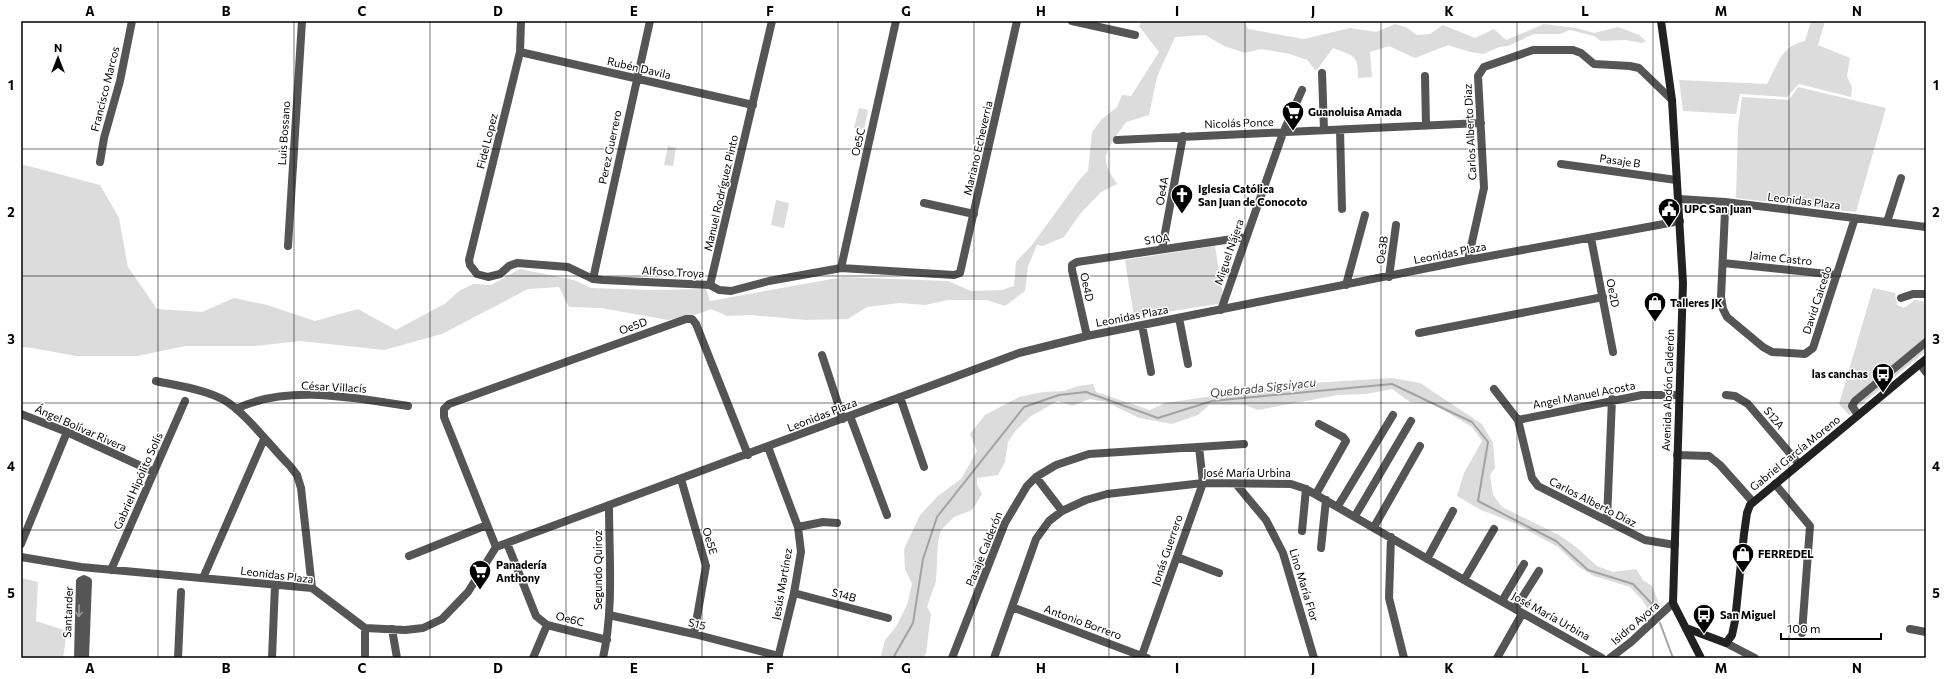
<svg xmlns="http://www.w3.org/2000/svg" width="1947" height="679" font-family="Commissioner,sans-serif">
  <rect width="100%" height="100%" fill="#fff"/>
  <!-- green -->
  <path fill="#dcdcdc" d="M1142,21H1244L1248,29L1304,39L1350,28L1376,32L1395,24L1406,27L1417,35L1430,34L1443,25L1475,38L1494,29L1506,40L1544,24L1576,28L1594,33L1618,27L1639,35L1646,41L1642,43L1626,40L1601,41L1594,36L1570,30L1560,34H1534L1508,46L1499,47L1484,54L1470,52L1448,45L1415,58L1389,46L1370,52L1372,77L1358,78C1358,53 1354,57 1333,48L1316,71L1307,60L1290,54L1261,49L1245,53L1224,46L1205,35L1175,37L1157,77L1149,115L1126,122C1120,131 1104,151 1106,161C1107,170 1113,177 1117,184L1101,192L1080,214L1064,237L1043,246L1037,245L1028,266L1025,291L1005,306L987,300H948L925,305L900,303L867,307L848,319L806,320L751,315L727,316L711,309L698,314L668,320L601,308L569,307L559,287L528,289L442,334L384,350L300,341L255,346H185L138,356H76L32,348L21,347V164L100,185L119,218L128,267L157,309L202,312L234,298L267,305L315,321L358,309L396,330L446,303L459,291L473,284L491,285L520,269L574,280L591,288L653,290L706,289L710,301L843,277L948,281L971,291L1002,290L1014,286L1016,262L1032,245L1080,179L1088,171L1092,132L1102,119L1117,107L1122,95L1131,96L1159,52L1139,26Z
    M1811,21H1825L1818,45L1850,58L1847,76L1852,88L1851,97L1799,84L1787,97L1740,94L1736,114L1683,111L1679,80L1767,84C1778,64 1781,46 1805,41Z
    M1798,87L1886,108L1856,212L1736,198L1738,127L1742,97L1789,100Z
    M859,108L868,110L864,130L854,128Z
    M668,146L676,148L673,166L664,165Z
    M776,200L789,203L784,228L771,225Z
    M1215,246L1224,303L1134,317L1125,260Z
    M1873,288L1895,293L1897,305L1904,308L1915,300L1926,302V351L1849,415L1839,404Z
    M1392,378L1420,383L1482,424L1493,443L1495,468L1490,475L1493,495L1502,507L1559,535L1576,547L1597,566L1613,572L1636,569L1643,580L1652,586L1659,603L1652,616L1643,601L1630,587L1594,576L1579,567L1558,547L1516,524L1479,509L1457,496L1464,473L1482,441L1472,427L1433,404L1410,402L1392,389L1366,394L1338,395L1258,410L1245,405H1209L1198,415L1172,424L1139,418L1106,402L1090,399L1072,406L1058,401L1031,416L1016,430L1008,442L1005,462L998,475L977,478V484L982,494L972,510L954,517L941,530L938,542L936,581L927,607L931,614L926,653L923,658H862L881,656L885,640L896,627L907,605L912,584L905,569L904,549L920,515L938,496L961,479L977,451L970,434L985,415L1019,397L1042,392L1064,391L1078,386L1093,384L1096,392L1150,410L1165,403L1295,384Z
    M21,578L38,582L36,621L67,631L63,658H21Z"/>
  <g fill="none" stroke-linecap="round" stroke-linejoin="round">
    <!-- stream -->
    <path stroke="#a3a3a3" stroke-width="2" d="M1660,623L1673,658
      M893,658L913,623L923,559L937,517L1024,407L1059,395L1086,392L1158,418L1212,401L1392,384L1472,422L1488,442L1478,501L1556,541L1588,570L1633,584L1652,604L1655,610"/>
    <!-- street -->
    <path stroke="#555" stroke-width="8" d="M521,21L520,52L469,260L470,265L477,274L488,277L500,274L509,266L517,263L568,267L593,279L603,280L710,285L719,290L731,291L769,281L841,268L954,275L960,273L1017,21
      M1072,21L1135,35
      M520,52L753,105
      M1322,73L1324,130
      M1425,76L1426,125
      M1340,130L1342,209
      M1117,140L1481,123
      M100,162L104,138L120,81L132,21
      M1561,164L1676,180
      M1679,199L1725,202L1926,227
      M924,203L974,214
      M1725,212L1721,297L1723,309L1727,317L1763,347L1772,352L1805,354L1813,348L1855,218
      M1887,222L1901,178
      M1591,238L1613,352
      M288,246L302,21
      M1162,249L1183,136
      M1468,260L1484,188L1478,76L1484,67L1533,50H1573L1581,53L1594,64L1630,66L1639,68L1672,100
      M1723,263L1837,275
      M841,268L896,21
      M1389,277L1396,225
      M593,279L650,21
      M710,285L772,21
      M1346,285L1365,215
      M1901,298L1913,294H1926
      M1221,310L1283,133L1302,90
      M1179,318L1188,364
      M1142,325L1151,372
      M1419,333L1603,297
      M1087,336L1072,270V265L1077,262L1246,237
      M822,355L843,419
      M1920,364L1926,372
      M156,381C178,386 204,389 224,400C244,411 272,448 290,466L297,475L301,488L312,588
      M1494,389L1518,420L1532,478L1538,486L1645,540L1675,545
      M1726,395L1735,396L1748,404L1799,464
      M900,397L924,467
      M236,409C287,384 354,398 408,406
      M21,414L67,432L154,472
      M1858,415L1852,406L1855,401L1926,342
      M850,416L887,515
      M1518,420L1642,395H1679
      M768,447L798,527L801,552L794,593L778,658
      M1677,455L1709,456L1720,465L1753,502
      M1036,477L1062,511
      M681,479L706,566L694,634
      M1236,484L1266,520L1283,553L1314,658
      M1775,484L1810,526L1802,633
      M1316,494L1346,441L1343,437L1319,424
      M1338,506L1393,415
      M1355,516L1411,421
      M1607,520L1612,399
      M798,527L823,522L837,523
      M1374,527L1420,446
      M1302,531L1306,489
      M1391,537L1389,598L1404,658
      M507,543L536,616L547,625L607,640
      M21,544L67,432
      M496,547L444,417V409L449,404L686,319H692L696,324L748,455
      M1321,548L1326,500
      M409,556L487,525
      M21,557L81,567L312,588L365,628L405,630L423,628L442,619L468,592L496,547L1019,353L1087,336L1468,260L1680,221
      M1177,557L1219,573
      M1427,559L1453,511
      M111,570L185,401
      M203,578L264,439
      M1464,580L1494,529
      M794,593L888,618
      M1502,601L1524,564
      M1012,607L1147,658
      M1515,609L1539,571
      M609,615L694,634L779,656
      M365,628V658
      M392,629L397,658
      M1910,629L1926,632
      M1726,643L1755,658
      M78,658L80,581L84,579L88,581L85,658
      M178,658L181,592
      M272,658L275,585
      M533,658L547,625
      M603,658C614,609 609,555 609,505
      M952,658L1005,523L1027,486L1036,477L1056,465L1089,454L1244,444
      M994,658L1036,539L1049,521L1062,511L1086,500L1107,494L1203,483L1291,484L1306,489L1464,580L1602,658
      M1141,658L1203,483L1199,447
      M1497,658L1522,614
      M1610,658L1631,642L1673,603"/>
    <!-- secondary -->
    <path stroke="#222" stroke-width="8" d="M1661,21L1672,100L1683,283L1673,603L1701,658
      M1686,628L1726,643L1732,635L1735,621L1744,534L1747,513L1750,505L1926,359"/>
  </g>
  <!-- one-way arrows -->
  <defs><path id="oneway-shaft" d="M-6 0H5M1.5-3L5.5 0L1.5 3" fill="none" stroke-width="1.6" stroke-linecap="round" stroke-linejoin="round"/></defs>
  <use stroke="#999" href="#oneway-shaft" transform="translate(79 611) rotate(92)"/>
  <!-- grid -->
  <path fill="none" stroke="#000" stroke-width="1" stroke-opacity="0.55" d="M158,21V658M294,21V658M430,21V658M566,21V658M702,21V658M838,21V658M974,21V658M1109,21V658M1245,21V658M1381,21V658M1517,21V658M1653,21V658M1789,21V658M21,149H1926M21,276H1926M21,403H1926M21,530H1926"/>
  <!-- icons -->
  <defs>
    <g id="supermarket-pin" transform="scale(1.15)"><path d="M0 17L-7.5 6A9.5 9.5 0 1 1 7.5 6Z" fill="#000" stroke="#fff"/><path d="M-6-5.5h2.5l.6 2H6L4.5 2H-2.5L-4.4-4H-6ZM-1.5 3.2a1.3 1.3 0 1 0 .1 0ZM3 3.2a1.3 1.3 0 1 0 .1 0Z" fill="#fff"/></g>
    <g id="church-pin" transform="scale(1.15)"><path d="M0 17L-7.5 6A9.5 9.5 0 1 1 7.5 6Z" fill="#000" stroke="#fff"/><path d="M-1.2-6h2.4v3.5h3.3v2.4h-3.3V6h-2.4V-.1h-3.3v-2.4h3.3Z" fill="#fff"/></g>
    <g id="civic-pin" transform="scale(1.15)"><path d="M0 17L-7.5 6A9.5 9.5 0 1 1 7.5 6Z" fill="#000" stroke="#fff"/><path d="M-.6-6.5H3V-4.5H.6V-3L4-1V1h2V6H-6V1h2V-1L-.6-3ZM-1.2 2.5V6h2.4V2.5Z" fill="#fff"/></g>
    <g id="shop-pin" transform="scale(1.15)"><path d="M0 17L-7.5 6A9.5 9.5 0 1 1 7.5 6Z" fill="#000" stroke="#fff"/><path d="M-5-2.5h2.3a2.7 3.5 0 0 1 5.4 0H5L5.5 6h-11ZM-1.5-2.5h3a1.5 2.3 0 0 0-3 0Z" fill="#fff"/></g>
    <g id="bus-pin" transform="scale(1.15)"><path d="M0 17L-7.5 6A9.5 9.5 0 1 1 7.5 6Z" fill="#000" stroke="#fff"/><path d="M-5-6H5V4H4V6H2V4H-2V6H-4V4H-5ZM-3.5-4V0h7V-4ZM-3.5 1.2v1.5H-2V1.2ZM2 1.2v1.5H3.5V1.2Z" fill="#fff"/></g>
  </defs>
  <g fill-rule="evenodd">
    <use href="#supermarket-pin" x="1293" y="112"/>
    <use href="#church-pin" x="1182" y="195"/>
    <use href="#civic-pin" x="1669" y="209"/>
    <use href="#shop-pin" x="1655" y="303"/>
    <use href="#bus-pin" x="1883" y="374"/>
    <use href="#shop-pin" x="1743" y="554"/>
    <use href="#supermarket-pin" x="480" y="571"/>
    <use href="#bus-pin" x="1704" y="615"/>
  </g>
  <g text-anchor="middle" stroke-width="3" stroke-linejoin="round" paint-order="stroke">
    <!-- street labels -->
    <g font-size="11" fill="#000" stroke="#fff">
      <text transform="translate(639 68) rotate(13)" y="4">Rubén Davila</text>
      <text transform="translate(105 89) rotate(-76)" y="4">Francisco Marcos</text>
      <text transform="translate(1239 123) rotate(-2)" y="4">Nicolás Ponce</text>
      <text transform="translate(1470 132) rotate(-93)" y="4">Carlos Alberto Diaz</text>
      <text transform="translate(284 133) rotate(-86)" y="4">Luis Bossano</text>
      <text transform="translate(487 141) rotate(-76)" y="4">Fidel Lopez</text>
      <text transform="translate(858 142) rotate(-77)" y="4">Oe5C</text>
      <text transform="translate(610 147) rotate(-78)" y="4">Perez Guerrero</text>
      <text transform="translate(978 148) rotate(-77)" y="4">Mariano Echeverria</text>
      <text transform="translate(1620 161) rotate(8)" y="4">Pasaje B</text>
      <text transform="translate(1162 191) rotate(-80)" y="4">Oe4A</text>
      <text transform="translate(721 193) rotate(-77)" y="4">Manuel Rodríguez Pinto</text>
      <text transform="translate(1804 201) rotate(7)" y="4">Leonidas Plaza</text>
      <text transform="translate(1157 239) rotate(-8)" y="4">S10A</text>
      <text transform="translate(1382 250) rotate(-82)" y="4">Oe3B</text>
      <text transform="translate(1229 252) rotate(-71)" y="4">Miguel Nájera</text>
      <text transform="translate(1450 253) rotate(-11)" y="4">Leonidas Plaza</text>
      <text transform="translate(1781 258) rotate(6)" y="4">Jaime Castro</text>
      <text transform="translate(673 272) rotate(3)" y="4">Alfoso Troya</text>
      <text transform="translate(1087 287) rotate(78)" y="4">Oe4D</text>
      <text transform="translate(1613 293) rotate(79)" y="4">Oe2D</text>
      <text transform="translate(1817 300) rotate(-72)" y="4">David Caicedo</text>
      <text transform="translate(1132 316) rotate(-11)" y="4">Leonidas Plaza</text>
      <text transform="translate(633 326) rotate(-20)" y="4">Oe5D</text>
      <text transform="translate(334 387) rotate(3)" y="4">César Villacís</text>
      <text transform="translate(1668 390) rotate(-88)" y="4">Avenida Abdón Calderón</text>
      <text transform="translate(1584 395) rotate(-11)" y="4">Angel Manuel Acosta</text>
      <text transform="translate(822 415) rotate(-21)" y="4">Leonidas Plaza</text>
      <text transform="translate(1774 418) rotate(50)" y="4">S12A</text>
      <text transform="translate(81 428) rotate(24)" y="4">Ángel Bolívar Rivera</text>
      <text transform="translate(1795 453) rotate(-39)" y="4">Gabriel García Moreno</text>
      <text x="1247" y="477">José María Urbina</text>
      <text transform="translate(138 481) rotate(-66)" y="4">Gabriel Hipólito Solís</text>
      <text transform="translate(1593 502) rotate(27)" y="4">Carlos Alberto Diaz</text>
      <text transform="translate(710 541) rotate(74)" y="4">Oe5E</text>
      <text transform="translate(984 549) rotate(-68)" y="4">Pasaje Calderón</text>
      <text transform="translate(1167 550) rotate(-71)" y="4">Jonás Guerrero</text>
      <text transform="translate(598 570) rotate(-90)" y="4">Segundo Quiroz</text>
      <text transform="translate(277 575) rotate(7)" y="4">Leonidas Plaza</text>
      <text transform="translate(782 584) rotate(-80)" y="4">Jesús Martínez</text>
      <text transform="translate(1304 585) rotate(73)" y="4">Lino María Flor</text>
      <text transform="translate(844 595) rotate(15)" y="4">S14B</text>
      <text transform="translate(68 612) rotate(-88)" y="4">Santander</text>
      <text transform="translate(1551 616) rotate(29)" y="4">José María Urbina</text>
      <text transform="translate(570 619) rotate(14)" y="4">Oe6C</text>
      <text transform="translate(1083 622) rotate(20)" y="4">Antonio Borrero</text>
      <text transform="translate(1635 623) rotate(-41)" y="4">Isidro Ayora</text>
      <text transform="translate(697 624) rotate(14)" y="4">S15</text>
    </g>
    <!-- poi labels -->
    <g font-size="11" font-weight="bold" fill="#000" stroke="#fff" text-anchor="start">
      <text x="1308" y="116">Guanoluisa Amada</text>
      <text x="1198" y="193">Iglesia Católica<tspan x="1198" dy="13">San Juan de Conocoto</tspan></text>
      <text x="1684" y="213">UPC San Juan</text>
      <text x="1670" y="307">Talleres JK</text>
      <text x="1868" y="378" text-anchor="end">las canchas</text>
      <text x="1758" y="558">FERREDEL</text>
      <text x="496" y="569">Panadería<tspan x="496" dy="13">Anthony</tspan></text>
      <text x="1720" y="619">San Miguel</text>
    </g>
    <!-- water labels -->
    <g font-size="12" font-style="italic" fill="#444" stroke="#fff">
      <text transform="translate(1263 388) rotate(-6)" y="4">Quebrada Sigsiyacu</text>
    </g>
  </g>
  <!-- border -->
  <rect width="1947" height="679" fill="none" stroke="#ffffff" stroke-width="44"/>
  <!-- north arrow -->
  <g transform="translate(58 58)" stroke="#ffffff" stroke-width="3" paint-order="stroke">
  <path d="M0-3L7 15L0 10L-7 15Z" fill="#000000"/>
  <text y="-6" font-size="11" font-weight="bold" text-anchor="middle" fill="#000000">N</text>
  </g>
  <!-- scale -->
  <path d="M1781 633v6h100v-6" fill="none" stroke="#000000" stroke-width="2"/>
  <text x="1787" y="633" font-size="12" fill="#000000" stroke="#ffffff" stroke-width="3" paint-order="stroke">100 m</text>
  <rect x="22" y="22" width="1903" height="635" fill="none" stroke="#000" stroke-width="1.5"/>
  <g font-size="13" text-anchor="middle" font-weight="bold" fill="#000">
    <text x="90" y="16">A</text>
    <text x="226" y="16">B</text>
    <text x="362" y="16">C</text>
    <text x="498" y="16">D</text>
    <text x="634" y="16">E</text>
    <text x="770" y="16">F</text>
    <text x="906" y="16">G</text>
    <text x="1041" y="16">H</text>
    <text x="1177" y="16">I</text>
    <text x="1313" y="16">J</text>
    <text x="1449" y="16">K</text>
    <text x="1585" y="16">L</text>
    <text x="1721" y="16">M</text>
    <text x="1857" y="16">N</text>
    <text x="11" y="90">1</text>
    <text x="1936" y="90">1</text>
    <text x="11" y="217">2</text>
    <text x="1936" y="217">2</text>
    <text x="11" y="344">3</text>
    <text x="1936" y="344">3</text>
    <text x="11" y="471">4</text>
    <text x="1936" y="471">4</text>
    <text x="11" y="598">5</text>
    <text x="1936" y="598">5</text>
    <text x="90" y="673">A</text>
    <text x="226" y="673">B</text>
    <text x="362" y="673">C</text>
    <text x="498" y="673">D</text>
    <text x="634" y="673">E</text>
    <text x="770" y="673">F</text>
    <text x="906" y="673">G</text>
    <text x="1041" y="673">H</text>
    <text x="1177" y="673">I</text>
    <text x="1313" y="673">J</text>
    <text x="1449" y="673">K</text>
    <text x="1585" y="673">L</text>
    <text x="1721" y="673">M</text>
    <text x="1857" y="673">N</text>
  </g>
</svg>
